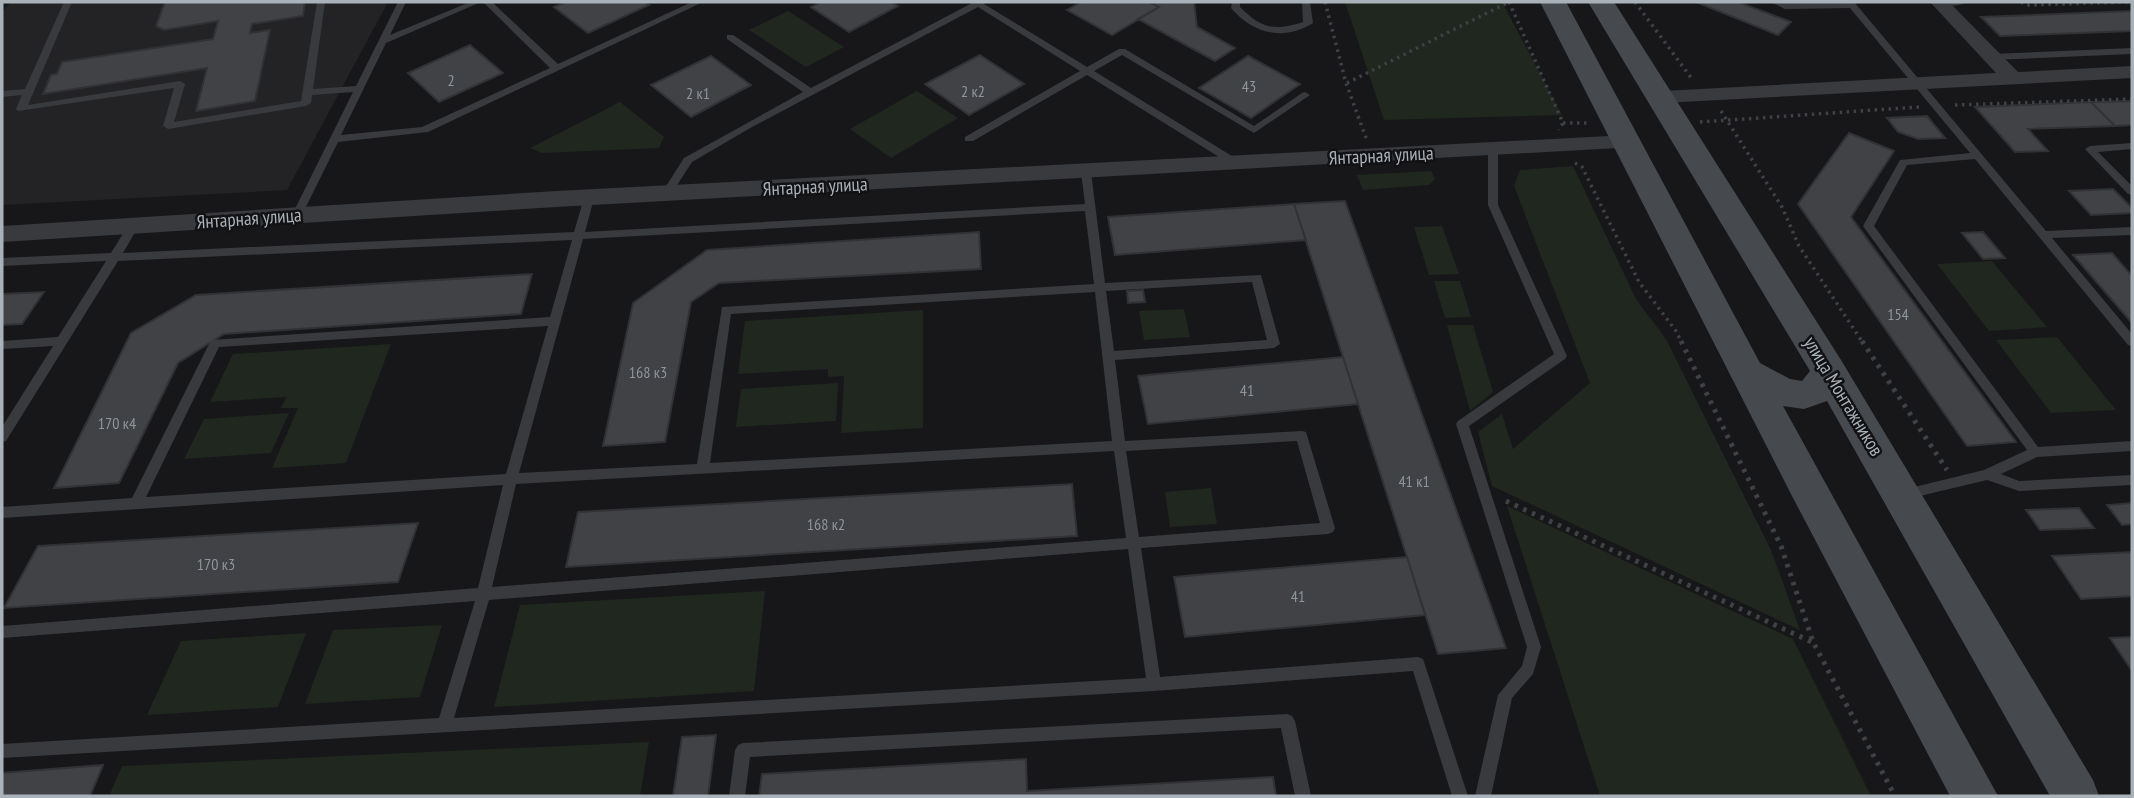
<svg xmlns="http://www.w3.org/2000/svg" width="2134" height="798" font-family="'PT Sans Narrow',sans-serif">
  <rect width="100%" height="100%" fill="#171719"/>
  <!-- built -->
  <path fill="#232326" d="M11,2H388L287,190L2,205V12Z"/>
  <!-- green -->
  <path fill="#1f271f" d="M1345,2H1502L1562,115L1384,120Z
    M788,11L844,47L806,67L749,30Z
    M917,91L958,118L891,158L850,129Z
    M620,102L664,137L659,148L542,153L530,148Z
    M1573,166L1636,299L1666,339L1771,550L1800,630L1492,486L1478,432L1502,414L1513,449L1590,383L1514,186L1520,170Z
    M1431,171L1435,179L1429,185L1363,190L1357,175Z
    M1442,226L1459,274L1429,275L1414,227Z
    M1992,261L2047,327L1989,331L1937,264Z
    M1460,281L1471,317L1445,318L1434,281Z
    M1184,309L1190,337L1144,340L1139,311Z
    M923,310V428L841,433L844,376L828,377V369L738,374L745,321Z
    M1447,325H1473L1493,392L1470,411Z
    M2057,337L2116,410L2051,413L1996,340Z
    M391,344L346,463L272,468L298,408H281L286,397L210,402L233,354Z
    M838,383L836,421L736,427L741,389Z
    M289,413L271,453L184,459L204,419Z
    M1211,488L1217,524L1170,527L1165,492Z
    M1507,506L1793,639L1871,796H1600Z
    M765,591L754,691L494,707L520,605Z
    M442,625L420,697L305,704L333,630Z
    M306,633L278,707L147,715L181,641Z
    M649,742L640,796H109L122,766Z"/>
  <!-- building -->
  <path fill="#414246" stroke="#313235" stroke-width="2" d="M165,2H305L303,16L252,24L250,33L270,30L255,101L196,111L207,68L43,94L51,75L57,74L62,62L213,39L218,21L164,30L156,26Z
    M566,2H644L649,5L588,33L554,7Z
    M821,2H891L898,6L849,32L811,7Z
    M1081,2H1149L1159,7L1112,35L1067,10Z
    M1149,2H1194L1197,27L1235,48L1215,61L1138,19L1159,7Z
    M1696,2H1738L1791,22L1778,35Z
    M2132,11V31L2000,36L1981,17Z
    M470,45L503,73L439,102L408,73Z
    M980,55L1024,84L969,115L925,84Z
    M711,56L751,85L691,117L651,85Z
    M1248,56L1300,84L1251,118L1199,88Z
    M2132,101V125L2115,126L2091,102Z
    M2091,102L2115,126L2028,129L2048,151L2015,152L1975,107Z
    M1927,116L1945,138L1918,139L1898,132L1887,118Z
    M1849,133L1894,151L1851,217L2016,442L1967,446L1798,204Z
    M2113,189L2132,208V213L2091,215L2069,191Z
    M1345,201L1506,648L1438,654L1294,204Z
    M1294,204L1306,240L1115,255L1108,217Z
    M979,232L981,269L719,283L691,302L665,442L603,446L633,303L707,250Z
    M1983,232L2005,258L1983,259L1962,233Z
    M2112,253L2132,276V323L2073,255Z
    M532,274L521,314L224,334L178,363L119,483L54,488L131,333L196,295Z
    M1143,290L1145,302L1128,303L1127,291Z
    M44,292L22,324L2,325V294Z
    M1343,357L1358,404L1148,424L1138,376Z
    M1072,484L1077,536L566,567L578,512Z
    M2132,503V524L2122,525L2107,505Z
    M2079,508L2094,528L2040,530L2026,510Z
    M418,523L398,582L4,608L38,546Z
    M2132,552V596L2081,599L2052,556Z
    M1407,557L1425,615L1185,637L1174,577Z
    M2132,637V671L2110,638Z
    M716,735L708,796H673L682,737Z
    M1026,759L1027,791L1273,777L1276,796H759L762,774Z
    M103,765L90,796H2V773Z"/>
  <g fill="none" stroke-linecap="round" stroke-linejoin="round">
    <!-- path-far1 -->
    <path stroke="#3e4145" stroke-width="3.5" stroke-dasharray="2.5 4.5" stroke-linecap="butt" d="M1325,2L1346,83L1366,138
      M1509,2L1563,123L1559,130
      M1635,2L1692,79
      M2021,2L2027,5L2128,2
      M1347,83L1509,2
      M1955,105L2132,99
      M1721,111L1782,207L1799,246L1863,343
      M1700,122L1919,107
      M1563,123H1590
      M1575,163L1582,167L1639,282L1676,331L1682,343"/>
    <!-- path -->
    <path stroke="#3e4145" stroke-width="5" stroke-dasharray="3.5 6" stroke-linecap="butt" d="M1681,341L1781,546L1813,642L1895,796
      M1862,341L1947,470
      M1506,501L1812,642"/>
    <!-- lane -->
    <path fill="#383a3e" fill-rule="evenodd" d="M64,2H72L28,105L180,81L185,84L174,122L301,101L317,2H325L313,89L356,86L398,2H406L390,35L470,2H481L386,43L341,135L422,127L550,68L483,2H492L558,64L692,2H703L428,132L338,142L302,215L297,219L292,215L353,92L312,95L311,103L306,106L168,129L163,126L174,88L18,111L16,109L22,95L2,97V91L25,89Z
      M971,2H985L984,4L1087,67L1119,49H1125L1254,126L1302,93L1305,92L1310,95L1254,133L1122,55L1094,71L1240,161V165H1232L1087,75L973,141H965V137L1080,71L978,7L752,127L692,162L670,196H662L661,194L684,158L803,92L727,39V35H733L811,88L972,3Z
      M1232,2H1240V7C1262,29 1274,31 1303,22L1302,2H1310L1313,23C1283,42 1252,33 1231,8Z
      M1771,2L1855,3L2046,231L2132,227V235L2052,238L2132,334V346L2128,345L1975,159L1907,165L1874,226L2038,447L2132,441V451L2037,457L2001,474L2019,481L2132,475V485L2019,491L1987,480L1903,500L1898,499L1896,495L1898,491L1984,470L2027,450L1863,226L1900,160L1970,153L1850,8L1785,9Z
      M1935,2H1967C1960,7 1941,7 1935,2Z
      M2132,48V54L1992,60L1987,57L1992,54Z
      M2132,143V149L2098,152L2132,186V195L2128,194L2085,149L2090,146Z
      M1493,146L1498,149V205L1567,356L1565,359L1469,426L1541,647L1533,674L1512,698L1491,796H1475L1498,695L1522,666L1527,647L1456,424L1458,421L1554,354L1488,205V149Z
      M1086,169L1091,172L1105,283L1261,275L1280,344L1274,348L1115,360L1125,441L1302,431L1306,432L1335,528L1333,532L1328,534L1141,548L1160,677L1418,657L1423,659L1468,796H1452L1413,671L1154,691L2,758V744L439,718L475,601L2,638V626L478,588L503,485L2,518V507L132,498L211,340L550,317L572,240L118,261L6,441L2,442V427L53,346L2,349V341L58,337L106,261L2,266V258L111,253L129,224L133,223L138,227L123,253L574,232L584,198L589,194L594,198L585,232L1085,204L1081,172ZM1085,211L1094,284L722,307L697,464L519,473L583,239ZM1252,282L1267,340L1114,351L1106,291ZM1095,292L1112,441L710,463L731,314ZM548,326L506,474L146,497L219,347ZM1297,441L1320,523L1139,537L1126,451ZM1114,451L1126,538L492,587L516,484ZM1128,549L1146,678L454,718L489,600Z
      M1287,714L1292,716L1295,721L1311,796H1295L1281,728L750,757L745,796H729L735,750L738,745L743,743Z"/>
    <!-- street -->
    <path fill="#383a3e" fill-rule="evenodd" d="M1930,2H1949L2018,72L2132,66V78L1663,103L1656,101L1653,97L1656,93L1663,91L1996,73Z
      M1628,135L1636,137L1639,142L1636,147L556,207L2,242V226L556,191Z"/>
    <!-- secondary -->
    <path fill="#46494e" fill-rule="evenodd" d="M1540,2H1566L1760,363L1790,379L1802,381L1810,371L1588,2H1614L1841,360L2093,780L2099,796H2050L1827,401L1804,409L1783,406L1998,796H1950L1792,496Z"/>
  </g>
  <g text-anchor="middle" stroke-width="5" stroke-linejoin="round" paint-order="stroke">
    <!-- number labels -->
    <g font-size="16" fill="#8f959c">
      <text x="451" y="86">2</text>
      <text x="1249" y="92">43</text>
      <text x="973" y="97">2 к2</text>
      <text x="698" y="99">2 к1</text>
      <text x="1898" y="320">154</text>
      <text x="648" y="378">168 к3</text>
      <text x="1247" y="396">41</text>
      <text x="117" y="429">170 к4</text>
      <text x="1414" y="487">41 к1</text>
      <text x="826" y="530">168 к2</text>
      <text x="216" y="570">170 к3</text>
      <text x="1298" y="602">41</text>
    </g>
    <!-- street labels -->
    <g font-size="19" fill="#a9b1b9" stroke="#121214">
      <text transform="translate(1381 155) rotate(-3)" y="7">Янтарная улица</text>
      <text transform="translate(815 186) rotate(-3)" y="7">Янтарная улица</text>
      <text transform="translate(249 218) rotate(-4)" y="7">Янтарная улица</text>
      <text transform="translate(1844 396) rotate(59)" y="7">улица Монтажников</text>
    </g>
  </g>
  <!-- border -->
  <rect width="2134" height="798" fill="none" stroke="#a9b1b9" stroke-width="7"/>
</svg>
